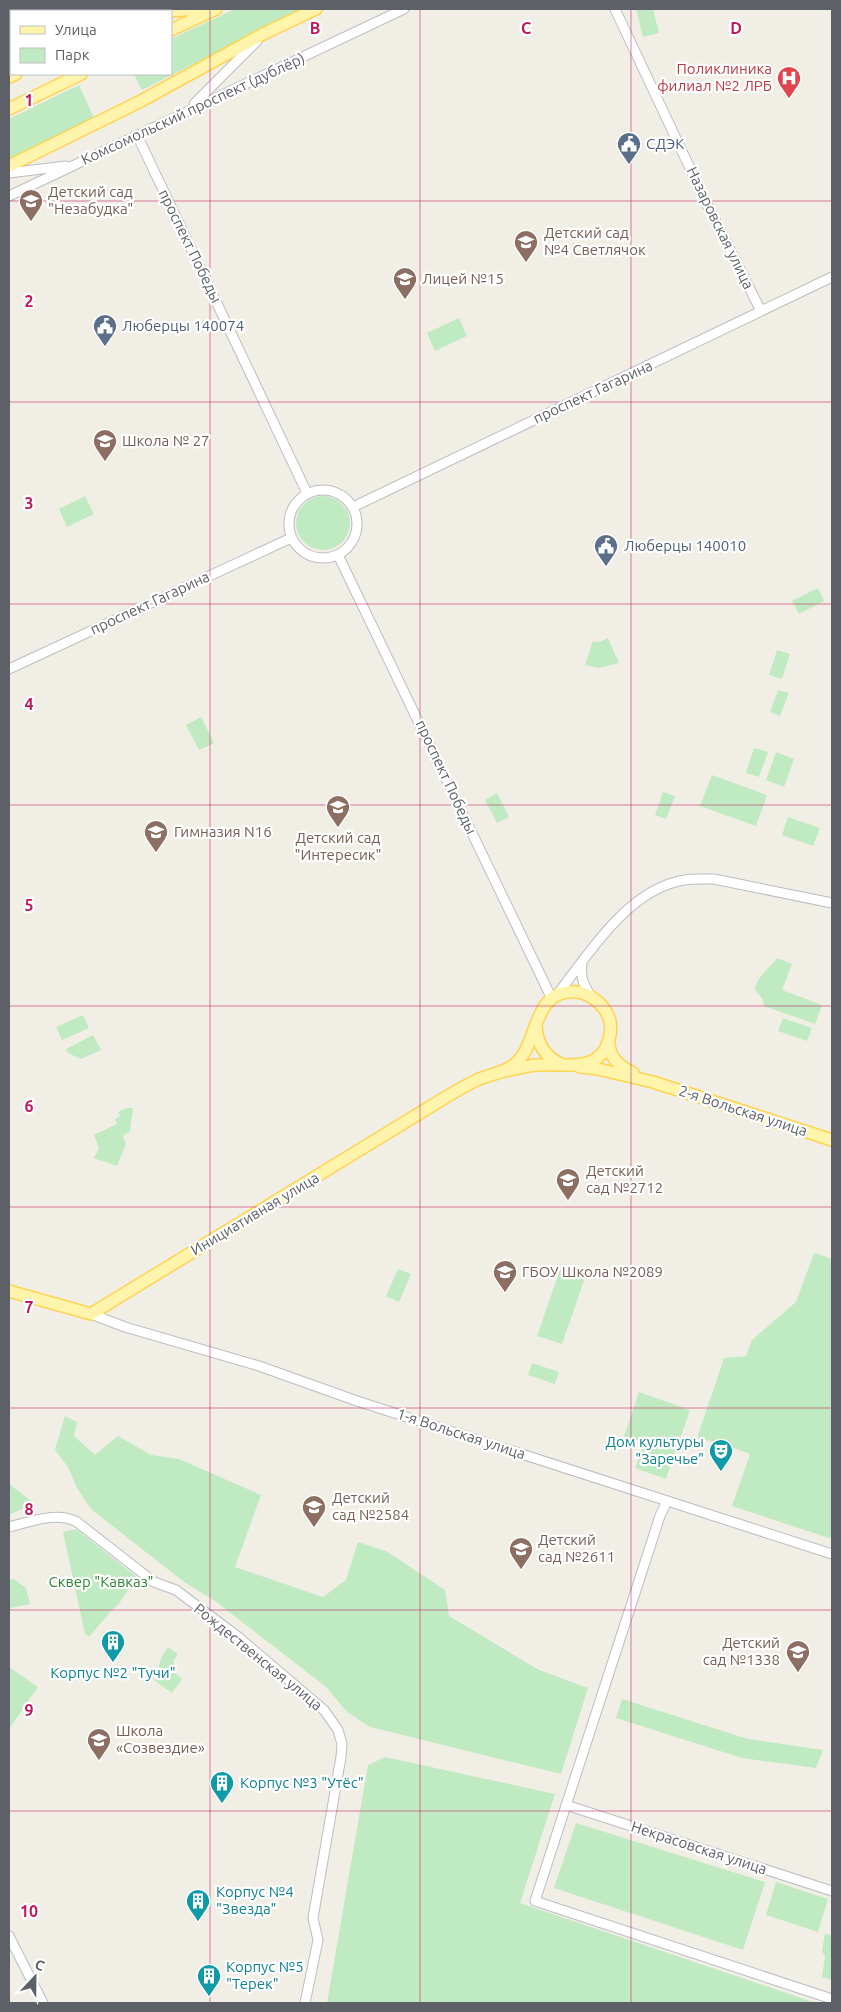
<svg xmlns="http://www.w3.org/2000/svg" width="841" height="2012" font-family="Ubuntu,sans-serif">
  <rect width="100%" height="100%" fill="#f1efe5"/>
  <!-- green -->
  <path fill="#c0eac1" d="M235,9H302L142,90L134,74H171V39Z
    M636,9H653L659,33L643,37Z
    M79,85L94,118L9,159V119Z
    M459,318L467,336L435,351L427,333Z
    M296 523a27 27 0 1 1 54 0a27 27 0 1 1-54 0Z
    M85,496L94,514L67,527L59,509Z
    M818,588L824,601L799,614L792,601Z
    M608,638L619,663L599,668L585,665L593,641L599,642Z
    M777,650L790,654L782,679L769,675Z
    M778,690L789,693L780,716L770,712Z
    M201,717L214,743L199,750L186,725Z
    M754,748L768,752L759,777L746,773Z
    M776,752L794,759L784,787L766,780Z
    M712,775L767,795L756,826L700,806Z
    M663,792L675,796L666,819L655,815Z
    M497,793L509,817L497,823L485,800Z
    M788,817L820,828L813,846L782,835Z
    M777,958L792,964L782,990L822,1005L815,1024L764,1006L762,998L755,990C756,977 769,969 777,958Z
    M83,1015L89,1028L62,1040L56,1027Z
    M783,1018L812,1028L807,1041L778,1031Z
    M93,1035L101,1050L81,1059L68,1053L66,1049Z
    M126,1108H133L130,1131L123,1136L126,1144L117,1166L94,1158L99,1148L94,1135L117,1124L115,1119L120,1116L118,1112Z
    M814,1253L832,1259V1539L732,1506L750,1454L720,1443L697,1438L724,1358L746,1356L752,1340L796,1302Z
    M562,1264L587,1272L562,1344L537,1336Z
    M398,1269L411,1274L399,1302L386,1296Z
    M532,1363L559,1372L555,1384L528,1375Z
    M639,1392L690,1410L666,1479L635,1468L644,1443L624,1436Z
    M65,1416L77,1422L74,1436L95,1455L118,1436L151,1455L179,1459L261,1495L235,1567L323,1597L346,1580L358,1542L386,1551L445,1590L449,1616L539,1670L588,1688L561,1774L370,1727L347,1712L326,1687L215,1601L184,1582L91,1509L77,1488L68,1467L55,1450Z
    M9,1484L34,1503L9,1515Z
    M76,1529L137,1577L118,1605C112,1608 96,1630 89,1637L85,1634L63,1532Z
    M14,1579L26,1588L30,1604L11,1608V1611H9V1580Z
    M168,1647L178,1654L173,1661L175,1666L172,1671L182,1679L172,1693L155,1681L161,1658Z
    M9,1667L38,1687L9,1729Z
    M622,1699L748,1739L823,1750L816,1768L742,1758L616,1718Z
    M385,1757L555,1794L520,1903L816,2003H327L368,1765Z
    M576,1823L765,1882L743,1950L554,1888Z
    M776,1882L828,1899L818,1932L766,1915Z
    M825,1933L832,1936V1980L822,1977L825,1956L822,1951Z"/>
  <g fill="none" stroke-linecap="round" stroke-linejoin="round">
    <!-- minor casing -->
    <g stroke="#babdc2" stroke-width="11">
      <path id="minor" d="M615,9L705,200L761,311
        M147,11L152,9
        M194,104L257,41
        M137,135L307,493
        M9,173L66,166
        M9,196L404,9
        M289 524a34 34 0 1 1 68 0a34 34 0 1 1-68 0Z
        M353,507L832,277
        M338,555L552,999
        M9,669L291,538
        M582,963C580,978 584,985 591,997
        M556,996C587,956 623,898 672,883C686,878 700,879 714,879L832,903
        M91,1314L125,1327L259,1366L357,1401L832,1554
        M667,1501L660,1516L535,1901L832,1999
        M9,1527C30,1522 57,1511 77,1522L154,1582L176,1590L237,1636L324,1710L338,1730L342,1744L341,1757L313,1918L318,1940L305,2003
        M566,1805L832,1891
        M9,1936L43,2003"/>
    </g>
    <!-- major casing -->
    <g stroke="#ffd350" stroke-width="14">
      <path id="major" d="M75,9L76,11
        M170,11L199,9
        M171,30L216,9
        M9,77L16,74
        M9,109L81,74
        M9,166L141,101L265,33L316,9
        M536,1026C537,1044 545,1057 561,1064
        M609,1040C608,1057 619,1066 633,1073
        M580,1067L598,1069L653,1082L832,1140
        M9,1291L91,1314L438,1102C451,1094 464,1086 477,1080C490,1074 505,1073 515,1064C540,1043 531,988 577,992C588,993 599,1001 605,1010C611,1018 612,1030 609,1039C600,1074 565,1063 538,1065C523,1066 509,1070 494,1074"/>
    </g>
    <!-- minor -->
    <use href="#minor" stroke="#fff" stroke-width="9"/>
    <!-- major -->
    <use href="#major" stroke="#fff4ac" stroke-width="11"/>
  </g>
  <!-- grid -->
  <path fill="none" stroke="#c2185b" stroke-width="1" stroke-opacity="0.55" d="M210,9V2003M420,9V2003M631,9V2003M9,201H832M9,402H832M9,604H832M9,805H832M9,1006H832M9,1207H832M9,1408H832M9,1610H832M9,1811H832"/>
  <!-- icons -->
  <defs>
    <g id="hospital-pin" transform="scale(1.25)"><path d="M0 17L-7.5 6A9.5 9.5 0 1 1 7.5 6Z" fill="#e0444e" stroke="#fff"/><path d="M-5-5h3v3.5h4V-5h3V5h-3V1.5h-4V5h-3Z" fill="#fff"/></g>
    <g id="civic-pin" transform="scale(1.25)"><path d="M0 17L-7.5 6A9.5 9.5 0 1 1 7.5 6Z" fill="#5c6f8a" stroke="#fff"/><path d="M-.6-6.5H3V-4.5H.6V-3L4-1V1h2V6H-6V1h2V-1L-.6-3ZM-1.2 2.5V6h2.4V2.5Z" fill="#fff"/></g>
    <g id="school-pin" transform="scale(1.25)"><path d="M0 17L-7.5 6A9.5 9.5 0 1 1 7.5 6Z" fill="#8d6e63" stroke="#fff"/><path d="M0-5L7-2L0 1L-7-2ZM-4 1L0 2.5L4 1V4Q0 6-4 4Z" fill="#fff"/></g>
    <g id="theatre-pin" transform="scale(1.25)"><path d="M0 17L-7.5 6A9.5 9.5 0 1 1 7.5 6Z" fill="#0f9aa8" stroke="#fff"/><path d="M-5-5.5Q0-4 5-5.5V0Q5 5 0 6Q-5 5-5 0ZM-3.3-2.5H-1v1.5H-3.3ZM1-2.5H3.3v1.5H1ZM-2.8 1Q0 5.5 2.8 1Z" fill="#fff"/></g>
    <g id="building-pin" transform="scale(1.25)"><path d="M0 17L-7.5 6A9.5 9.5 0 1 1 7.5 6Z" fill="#0f9aa8" stroke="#fff"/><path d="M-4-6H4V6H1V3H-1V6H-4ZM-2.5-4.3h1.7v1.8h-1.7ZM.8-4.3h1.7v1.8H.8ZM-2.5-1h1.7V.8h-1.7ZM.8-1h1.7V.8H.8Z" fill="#fff"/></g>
  </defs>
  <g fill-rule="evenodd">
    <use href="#hospital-pin" x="789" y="78"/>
    <use href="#civic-pin" x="629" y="144"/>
    <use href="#school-pin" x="31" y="201"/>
    <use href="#school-pin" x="526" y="242"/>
    <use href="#school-pin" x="405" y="279"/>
    <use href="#civic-pin" x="105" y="326"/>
    <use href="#school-pin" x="105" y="441"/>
    <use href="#civic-pin" x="606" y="546"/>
    <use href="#school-pin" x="338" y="807"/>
    <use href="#school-pin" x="156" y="832"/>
    <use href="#school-pin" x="568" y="1180"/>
    <use href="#school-pin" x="505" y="1272"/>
    <use href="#theatre-pin" x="721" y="1451"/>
    <use href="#school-pin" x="314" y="1507"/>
    <use href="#school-pin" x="521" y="1549"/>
    <use href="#building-pin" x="113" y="1642"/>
    <use href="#school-pin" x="798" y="1652"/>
    <use href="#school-pin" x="99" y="1740"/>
    <use href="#building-pin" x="222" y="1783"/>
    <use href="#building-pin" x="198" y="1901"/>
    <use href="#building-pin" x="209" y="1976"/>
  </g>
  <g text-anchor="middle" stroke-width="4.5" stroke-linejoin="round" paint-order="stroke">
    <!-- health labels -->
    <g font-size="15" fill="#be3a42" stroke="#fff" text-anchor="end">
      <text x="772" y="74">Поликлиника<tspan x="772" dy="17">филиал №2 ЛРБ</tspan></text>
    </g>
    <!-- street labels -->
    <g font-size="15" fill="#5d6167" stroke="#fff">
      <text transform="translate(193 109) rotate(-25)" y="5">Комсомольский проспект (дублёр)</text>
      <text transform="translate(720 228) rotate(64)" y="5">Назаровская улица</text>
      <text transform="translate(190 246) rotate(64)" y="5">проспект Победы</text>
      <text transform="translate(593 392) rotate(-25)" y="5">проспект Гагарина</text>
      <text transform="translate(150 603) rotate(-25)" y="5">проспект Гагарина</text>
      <text transform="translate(446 777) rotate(65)" y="5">проспект Победы</text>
      <text transform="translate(743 1111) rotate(18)" y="5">2-я Вольская улица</text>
      <text transform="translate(255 1214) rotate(-31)" y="5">Инициативная улица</text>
      <text transform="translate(461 1434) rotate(18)" y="5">1-я Вольская улица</text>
      <text transform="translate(258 1657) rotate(39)" y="5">Рождественская улица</text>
      <text transform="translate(699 1848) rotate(18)" y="5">Некрасовская улица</text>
    </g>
    <!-- service labels -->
    <g font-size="15" fill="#4e5e75" stroke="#fff" text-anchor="start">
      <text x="646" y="149">СДЭК</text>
      <text x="122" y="331">Люберцы 140074</text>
      <text x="624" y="551">Люберцы 140010</text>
    </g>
    <!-- education labels -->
    <g font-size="15" fill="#785e54" stroke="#fff" text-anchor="start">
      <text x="48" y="197">Детский сад<tspan x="48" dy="17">"Незабудка"</tspan></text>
      <text x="544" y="238">Детский сад<tspan x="544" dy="17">№4 Светлячок</tspan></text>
      <text x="422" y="284">Лицей №15</text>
      <text x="122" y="446">Школа № 27</text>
      <text x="174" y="837">Гимназия N16</text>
      <text x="338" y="843" text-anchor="middle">Детский сад<tspan x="338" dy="17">"Интересик"</tspan></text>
      <text x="586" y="1176">Детский<tspan x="586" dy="17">сад №2712</tspan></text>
      <text x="522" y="1277">ГБОУ Школа №2089</text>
      <text x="332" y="1503">Детский<tspan x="332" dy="17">сад №2584</tspan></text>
      <text x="538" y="1545">Детский<tspan x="538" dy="17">сад №2611</tspan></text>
      <text x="780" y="1648" text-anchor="end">Детский<tspan x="780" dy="17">сад №1338</tspan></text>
      <text x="116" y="1736">Школа<tspan x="116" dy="17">«Созвездие»</tspan></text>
    </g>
    <!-- culture labels -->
    <g font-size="15" fill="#0d838f" stroke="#fff" text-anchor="start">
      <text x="704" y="1447" text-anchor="end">Дом культуры<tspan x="704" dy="17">"Заречье"</tspan></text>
      <text x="113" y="1678" text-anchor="middle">Корпус №2 "Тучи"</text>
      <text x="240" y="1788">Корпус №3 "Утёс"</text>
      <text x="216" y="1897">Корпус №4<tspan x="216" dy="17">"Звезда"</tspan></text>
      <text x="226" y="1972">Корпус №5<tspan x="226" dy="17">"Терек"</tspan></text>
    </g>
    <!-- park labels -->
    <g font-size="15" fill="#2d8634" stroke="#fff">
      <text x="101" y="1587">Сквер "Кавказ"</text>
    </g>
  </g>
  <g font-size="16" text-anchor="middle" font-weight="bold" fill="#c2185b" stroke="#fff" stroke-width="4.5" stroke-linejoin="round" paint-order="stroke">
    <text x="315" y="34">B</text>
    <text x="526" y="34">C</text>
    <text x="736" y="34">D</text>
    <text x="29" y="106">1</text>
    <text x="29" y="307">2</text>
    <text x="29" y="509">3</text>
    <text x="29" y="710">4</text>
    <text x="29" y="911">5</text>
    <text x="29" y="1112">6</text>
    <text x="29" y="1313">7</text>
    <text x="29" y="1515">8</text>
    <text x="29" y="1716">9</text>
    <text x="29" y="1917">10</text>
  </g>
  <!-- border -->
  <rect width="841" height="2012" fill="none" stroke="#5d6167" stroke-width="20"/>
  <!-- legend -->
  <rect x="10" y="10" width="162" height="65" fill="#ffffff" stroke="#bec0c2"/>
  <rect x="20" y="26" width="25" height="8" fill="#fff4ac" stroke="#bec0c2"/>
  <text x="55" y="35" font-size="15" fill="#5d6167">Улица</text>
  <rect x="20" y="48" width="25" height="15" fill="#c0eac1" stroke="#bec0c2"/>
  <text x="55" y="60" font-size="15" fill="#5d6167">Парк</text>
  <!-- north arrow -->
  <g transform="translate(35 1977) rotate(22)" stroke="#ffffff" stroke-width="4" paint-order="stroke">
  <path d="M0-4L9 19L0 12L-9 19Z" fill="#5d6167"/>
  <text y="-8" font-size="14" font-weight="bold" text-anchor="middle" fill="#5d6167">С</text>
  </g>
</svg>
